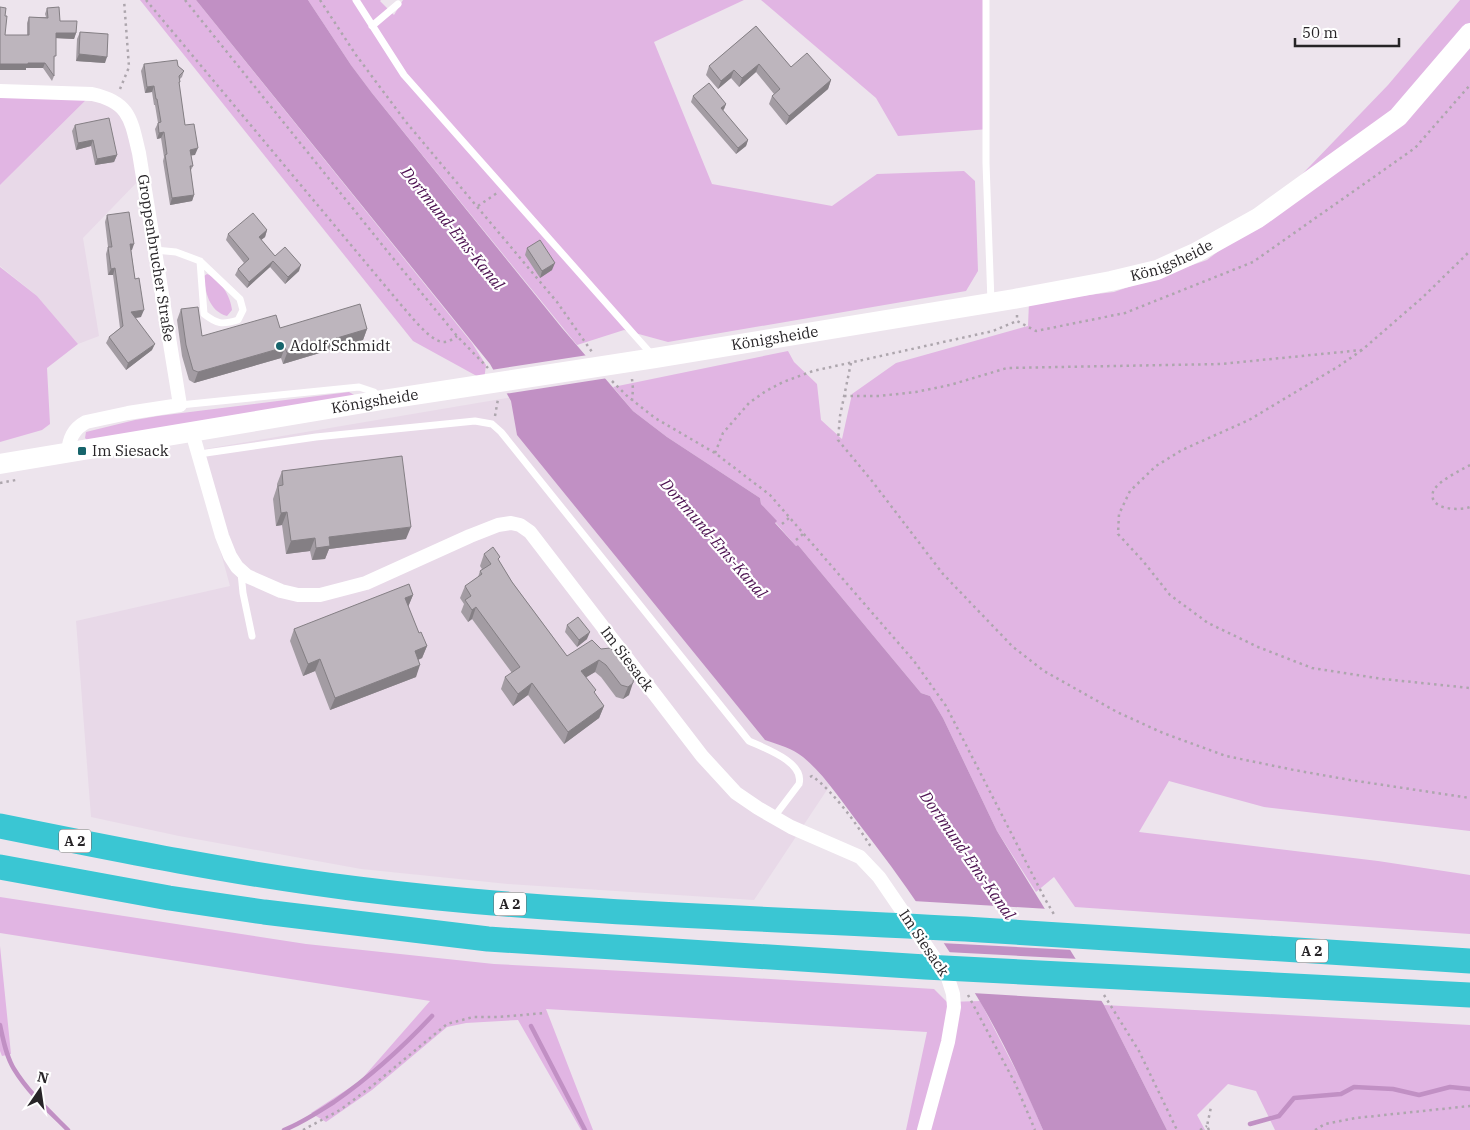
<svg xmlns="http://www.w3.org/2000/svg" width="1470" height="1130" font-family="'IBM Plex Serif',serif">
  <rect width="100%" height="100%" fill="#ede4ed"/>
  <!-- built -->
  <path fill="#e8d9e8" d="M92,94L122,106L143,176L83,238L99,336L78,344L37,296L0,266V185Z
    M543,392L856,746L754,900L508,884L361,869L179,836L91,817L76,621L230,586L193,451Z"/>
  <!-- green -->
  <path fill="#e1b5e3" d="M140,0H196L472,343L486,365L484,380L413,341Z
    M308,0H381L380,1L394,15L403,0H744L654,42L712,184L832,206L877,174L964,171L975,181L978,271L966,291L668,342L624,330L577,345L372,93L351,65Z
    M761,0H986L989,129L898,136L876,98Z
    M1460,0H1470V831L1264,807L1169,781L1139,832L1378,861L1470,875V934L1075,907L1054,877L1036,892L997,831L943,718L930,696L921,693L798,545L796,546L775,522L776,521L761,504L760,498L667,437L633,411L613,387L788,351L794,362L817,384L821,420L842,439L852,394L896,363L1028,326L1029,302L1114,292L1207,260L1255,223L1388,85Z
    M0,91L92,94L0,185Z
    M0,267L37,296L78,344L47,368L50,424L42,430L0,442Z
    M207,274C220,278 231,297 232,310L227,316C209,311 205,292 204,276Z
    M349,392L356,396L87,440L85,438L86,432L135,420L158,416Z
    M0,897L306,944L494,964L736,977L934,989L947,1002L980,1001L1025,1088L1043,1130H906L927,1032L546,1009L593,1130H581L518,1020L466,1023L447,1027L372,1090L326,1122L311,1113L360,1081L430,1001L0,933Z
    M0,946L11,1054L2,1056L0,1051Z
    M1104,1005L1470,1025V1130H1275L1256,1091L1228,1084L1197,1115L1205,1130H1167Z"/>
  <!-- water -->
  <path fill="#c190c4" d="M196,0H308L351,65L372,93L562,328L633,411L667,437L760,498L761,504L777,521L775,523L796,546L798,545L921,693L930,696L943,718L997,831L1104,1005L1167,1130H1043C1024,1086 1004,1042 979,1000C943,939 903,880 859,824C842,802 825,775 803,757C792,748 779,745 765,740L517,435L511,401L490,364Z"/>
  <!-- pier -->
  <path fill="#ede4ed" d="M588,355L608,378L504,394L491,370Z
    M913,901L1049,909L1073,950L940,943Z
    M946,952L1079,959L1104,1001L972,993Z"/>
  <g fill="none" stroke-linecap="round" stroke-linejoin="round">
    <!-- stream -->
    <path stroke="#c190c4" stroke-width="4.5" d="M0,1025C3,1039 6,1056 14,1069C28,1092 49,1111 68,1130
      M531,1026L585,1130
      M1250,1124L1279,1116L1294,1098L1341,1094L1354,1087L1393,1089L1419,1095L1450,1087L1470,1089
      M284,1130C302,1123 318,1112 334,1102C370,1077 402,1048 432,1016"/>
    <!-- path -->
    <path stroke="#ada6ad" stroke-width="2.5" stroke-dasharray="2.5 4" stroke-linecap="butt" d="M146,0L402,306C411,316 430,341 443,342C449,342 453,339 457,336
      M185,0L392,257L457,336L488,368
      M320,0L356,55L406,122L557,302L592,352
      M120,89L129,67L124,0
      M478,206L497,193
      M1017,315V321L1036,331L1125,313L1253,262L1415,148L1470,85
      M1362,350L1339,366L1249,420L1182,450L1156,466L1130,491L1119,514L1118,534L1143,561L1170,595L1208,623L1258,647L1312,668L1383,679L1470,688
      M851,363L840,416L838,440L872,481L943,574L1013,647L1044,671L1117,712L1163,733L1226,756L1294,770L1350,780L1470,798
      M632,379L633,389L632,401
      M612,381L626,395L655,418L715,453L770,495L914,661L946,706L1045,899L1055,916
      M844,396H879L916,392L950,385L1007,368L1221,364L1362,350L1423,297L1470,251
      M495,416L498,399
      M715,453L723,433L749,403L766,391L783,382L813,371L993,331L1017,321
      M1470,465C1461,470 1436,482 1433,492C1428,510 1460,511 1470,507
      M0,483L16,480
      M782,524L789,518
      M796,540L803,534
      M810,777L812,776C834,792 856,823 871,847
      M968,995L1015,1083L1035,1130
      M1104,995L1139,1051L1177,1130
      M303,1130L340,1110L372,1086L447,1024L473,1017H498L546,1013
      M1200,1130L1207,1126
      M1209,1130L1207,1126L1211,1107
      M1315,1130L1325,1124L1356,1118L1470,1106"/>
    <!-- service -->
    <path stroke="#fff" stroke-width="7" d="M356,0L404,75L653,356
      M986,0V163L991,302
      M372,26L398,4
      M155,250L176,252L200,261L240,299L243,310L238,320C222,325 217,324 204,314L200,261
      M180,405L359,387L374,392L378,396
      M199,454L316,437L475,421L492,424L501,432L749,741C764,748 805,762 799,784L774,817
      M241,573L243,593L252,636"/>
    <!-- minor -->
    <path stroke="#fff" stroke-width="14" d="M0,91L92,94C130,102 131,120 139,153L180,405L128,413L86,422C73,429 69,439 68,453
      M192,432L222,536L230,556L237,567L247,576L281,591L298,595H320L366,583L470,536L498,525L511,523L520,525L530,532L702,756L736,793L758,808L791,827L860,857L879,877L948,978L953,994L954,1007L948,1042L924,1130"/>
    <!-- secondary -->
    <path stroke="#fff" stroke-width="20" id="s1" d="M0,464L382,400L655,358L1014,299L1111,281L1157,270L1197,252L1258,218L1398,117L1470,33"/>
    <!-- motorway -->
    <path stroke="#3ac6d3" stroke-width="25" d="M0,826C119,850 238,874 358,889C565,915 774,918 981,930C1144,939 1307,952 1470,961
      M0,867L169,898L264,912L488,939L925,967L1470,995"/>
  </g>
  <!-- wall -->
  <path fill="#a39ca3" d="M47,8L60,21L76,33L74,39L56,38L54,61V76L52,81L43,68H26V70H0L5,16V35H27V23L29,17H46L45,14Z
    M756,26L791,67L831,80L828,89L786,125L769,104L772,96L774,94L756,72L739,87L731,78L718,89L706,75L709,66Z
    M80,32L105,63L76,61L77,39Z
    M144,64L178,66L184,71L182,77L180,79L179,85L185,125L195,155H191L193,166L190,172L194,195L192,201L170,205L163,161L164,157L161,138L157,139L155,129L158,123L155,105H154L152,92L145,93L141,71Z
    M693,96L726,104L724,109L723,111L748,140L746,146L736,154L691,102Z
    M75,125L117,155L114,162L95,165L91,146L76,150L72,131Z
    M107,215L132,250H131L135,279L141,317L135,318L152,350L126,370L106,343L109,337L120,328L113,275H108L106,254L108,247L105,222Z
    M267,230L265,237L261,240L275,256L299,271L285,284L270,267L247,288L235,275L238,269L244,263L226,240L228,234Z
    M527,248L552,270L540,278L525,255Z
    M181,309L202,336L280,328L367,329L363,340L283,364L281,358L194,383L189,380L182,356L177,320Z
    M282,471L406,539L329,549L325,559L312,560L310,551L286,554L282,525L276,526L273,499L277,487V484Z
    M484,554L499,561L512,582L567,656L601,649L632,672L629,695L623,699L616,697L601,677L595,672L586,677L595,694L604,706L599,718L564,744L528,695L513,706L501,689L505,677L512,673L472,619L468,622L461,612L464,604L460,598L465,586L478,577L480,571L482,569L480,566Z
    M413,595L408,607L419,633L427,646L422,658L418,660L416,677L330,710L315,671L303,676L290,641L294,629Z
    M567,625L587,639L577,647L565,632Z"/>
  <!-- shaded-wall -->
  <path fill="#847f84" d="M56,33H76L74,39L54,38Z
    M79,54L107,57L105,63L76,61Z
    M28,63H45L43,68H26V70H0V64Z
    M759,64L756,72L739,87L742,78Z
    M734,70L731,78L718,89L721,81Z
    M831,80L828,89L786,125L789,116Z
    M154,86L152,92L145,93L147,87Z
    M726,104L724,109L719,114L721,108Z
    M164,132L161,138L157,139L159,133Z
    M93,140L91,146L76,150L78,143Z
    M748,140L746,146L736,154L738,148Z
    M198,148L195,155L188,156L190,150Z
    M117,155L114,162L95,165L97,159Z
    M194,195L192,201L170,205L172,198Z
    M267,230L265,237L256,244L259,237Z
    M130,244H134L132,250L128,251Z
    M273,261L270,267L247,288L249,282Z
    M555,263L552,270L540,278L542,271Z
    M301,265L299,271L285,284L288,277Z
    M115,268L113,275H108L111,269Z
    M144,310L141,317L129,319L131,312Z
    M367,329L363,340L283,364L287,353Z
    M155,344L152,350L126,370L128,363Z
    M285,347L281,358L194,383L198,372Z
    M287,512L282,525L276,526L281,513Z
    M411,527L406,539L329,549L325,559L312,560L316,548L329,537Z
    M315,538L310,551L286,554L291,541Z
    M413,595L408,607L405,598Z
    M476,607L472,619L468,622L472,610Z
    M590,632L587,639L577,647L579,640Z
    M427,646L422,658L410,663L415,651Z
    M320,659L315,671L303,676L308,664Z
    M599,660L595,672L577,683L581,671Z
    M420,665L416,677L330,710L335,698Z
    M532,683L528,695L513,706L518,694Z
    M633,683L629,695L623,699L628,687Z
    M604,706L599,718L564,744L568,732Z"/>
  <!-- building -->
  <path fill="#bdb5bd" stroke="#847f84" d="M0,7L6,8L5,16H7L5,35H29V17L48,18L47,8L59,7L60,21H77L76,33H56V56H54V76L45,63H28V64H0Z
    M756,26L791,67L807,53L831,80L789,116L772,96L780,89L759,64L742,78L734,70L721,81L709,66Z
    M80,32L108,34L107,57L79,54Z
    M177,60L178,66L184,71L179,76L180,82H179L185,125L194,124L198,148L190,150L193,166H190L194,195L172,198L165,155L167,154L164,132L159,133L158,123L161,122L157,99H156L154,86L147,87L144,64Z
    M709,83L726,104L721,108L748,140L738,148L693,96Z
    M109,118L117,155L97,159L93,140L78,143L75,125Z
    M129,212L134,244H130L135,279L139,278L144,310L131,312L155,344L128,363L109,337L123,326L115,268L111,269L108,247H112L107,215Z
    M253,213L267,230L259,237L275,256L285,247L301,265L288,277L273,261L249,282L238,269L249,259L228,234Z
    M540,240L555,263L542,271L527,248Z
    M360,304L367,329L287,353L285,347L198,372L193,370L186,345L181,309L198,307L202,336L276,315L280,328Z
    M402,456L411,527L329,537L330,546L316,548L315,538L291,541L287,512L281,513L278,486L283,485L282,471Z
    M493,547L500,557L498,559L512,582L567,656L592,640L601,649L610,648L619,655L632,672L634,676L633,683L628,687L621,685L606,665L599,660L581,671L596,690L594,692L604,706L568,732L532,683L518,694L505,677L520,667L476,607L472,610L465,600L471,596L465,586L482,574L480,571L491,564L484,554Z
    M409,584L413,595L405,598L419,633L421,632L427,646L415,651L420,665L335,698L320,659L308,664L294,629Z
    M578,617L590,632L579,640L567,625Z"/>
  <!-- markers -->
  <g fill="#16646b" stroke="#fff" stroke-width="2">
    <circle cx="280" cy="346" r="5"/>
    <rect x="77" y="446" width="10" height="10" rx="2.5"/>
  </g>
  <g text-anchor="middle" stroke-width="4.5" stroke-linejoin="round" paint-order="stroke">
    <!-- shield labels -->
    <g fill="#fff" stroke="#686668" stroke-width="1">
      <rect x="59" y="829.5" width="32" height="23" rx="4"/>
      <rect x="494" y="892.5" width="32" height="23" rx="4"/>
      <rect x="1296" y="939.5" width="32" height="23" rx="4"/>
    </g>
    <g font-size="14" font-weight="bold" fill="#272427">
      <text x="75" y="846">A 2</text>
      <text x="510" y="909">A 2</text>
      <text x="1312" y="956">A 2</text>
    </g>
    <!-- street labels -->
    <g font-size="15" fill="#272427" stroke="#fff">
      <text transform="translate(156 258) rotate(81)" y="5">Groppenbrucher Straße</text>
      <text dy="5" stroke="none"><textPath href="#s1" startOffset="1190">Königsheide</textPath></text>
      <text dy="5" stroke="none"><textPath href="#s1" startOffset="785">Königsheide</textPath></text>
      <text dy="5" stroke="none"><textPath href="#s1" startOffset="380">Königsheide</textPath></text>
      <text transform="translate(627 659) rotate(53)" y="5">Im Siesack</text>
      <text transform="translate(924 943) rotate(56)" y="5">Im Siesack</text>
    </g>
    <!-- poi labels -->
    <g font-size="15" fill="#272427" stroke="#fff" text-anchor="start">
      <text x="290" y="351">Adolf Schmidt</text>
      <text x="92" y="456">Im Siesack</text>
    </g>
    <!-- water labels -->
    <g font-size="16" font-style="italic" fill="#4c1050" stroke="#fff">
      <text transform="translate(453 228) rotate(51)" y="6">Dortmund-Ems-Kanal</text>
      <text transform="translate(714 538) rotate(49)" y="6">Dortmund-Ems-Kanal</text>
      <text transform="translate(968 855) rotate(55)" y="6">Dortmund-Ems-Kanal</text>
    </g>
  </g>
  <!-- north arrow -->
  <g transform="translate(40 1090) rotate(13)" stroke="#ffffff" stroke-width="4" paint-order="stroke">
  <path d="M0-4L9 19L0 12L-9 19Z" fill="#272427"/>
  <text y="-8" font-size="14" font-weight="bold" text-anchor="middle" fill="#272427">N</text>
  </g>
  <!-- scale -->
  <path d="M1295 38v8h104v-8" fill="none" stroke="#272427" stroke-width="2.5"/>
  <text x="1302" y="38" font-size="15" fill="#272427" stroke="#ffffff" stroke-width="4" paint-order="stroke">50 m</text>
</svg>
